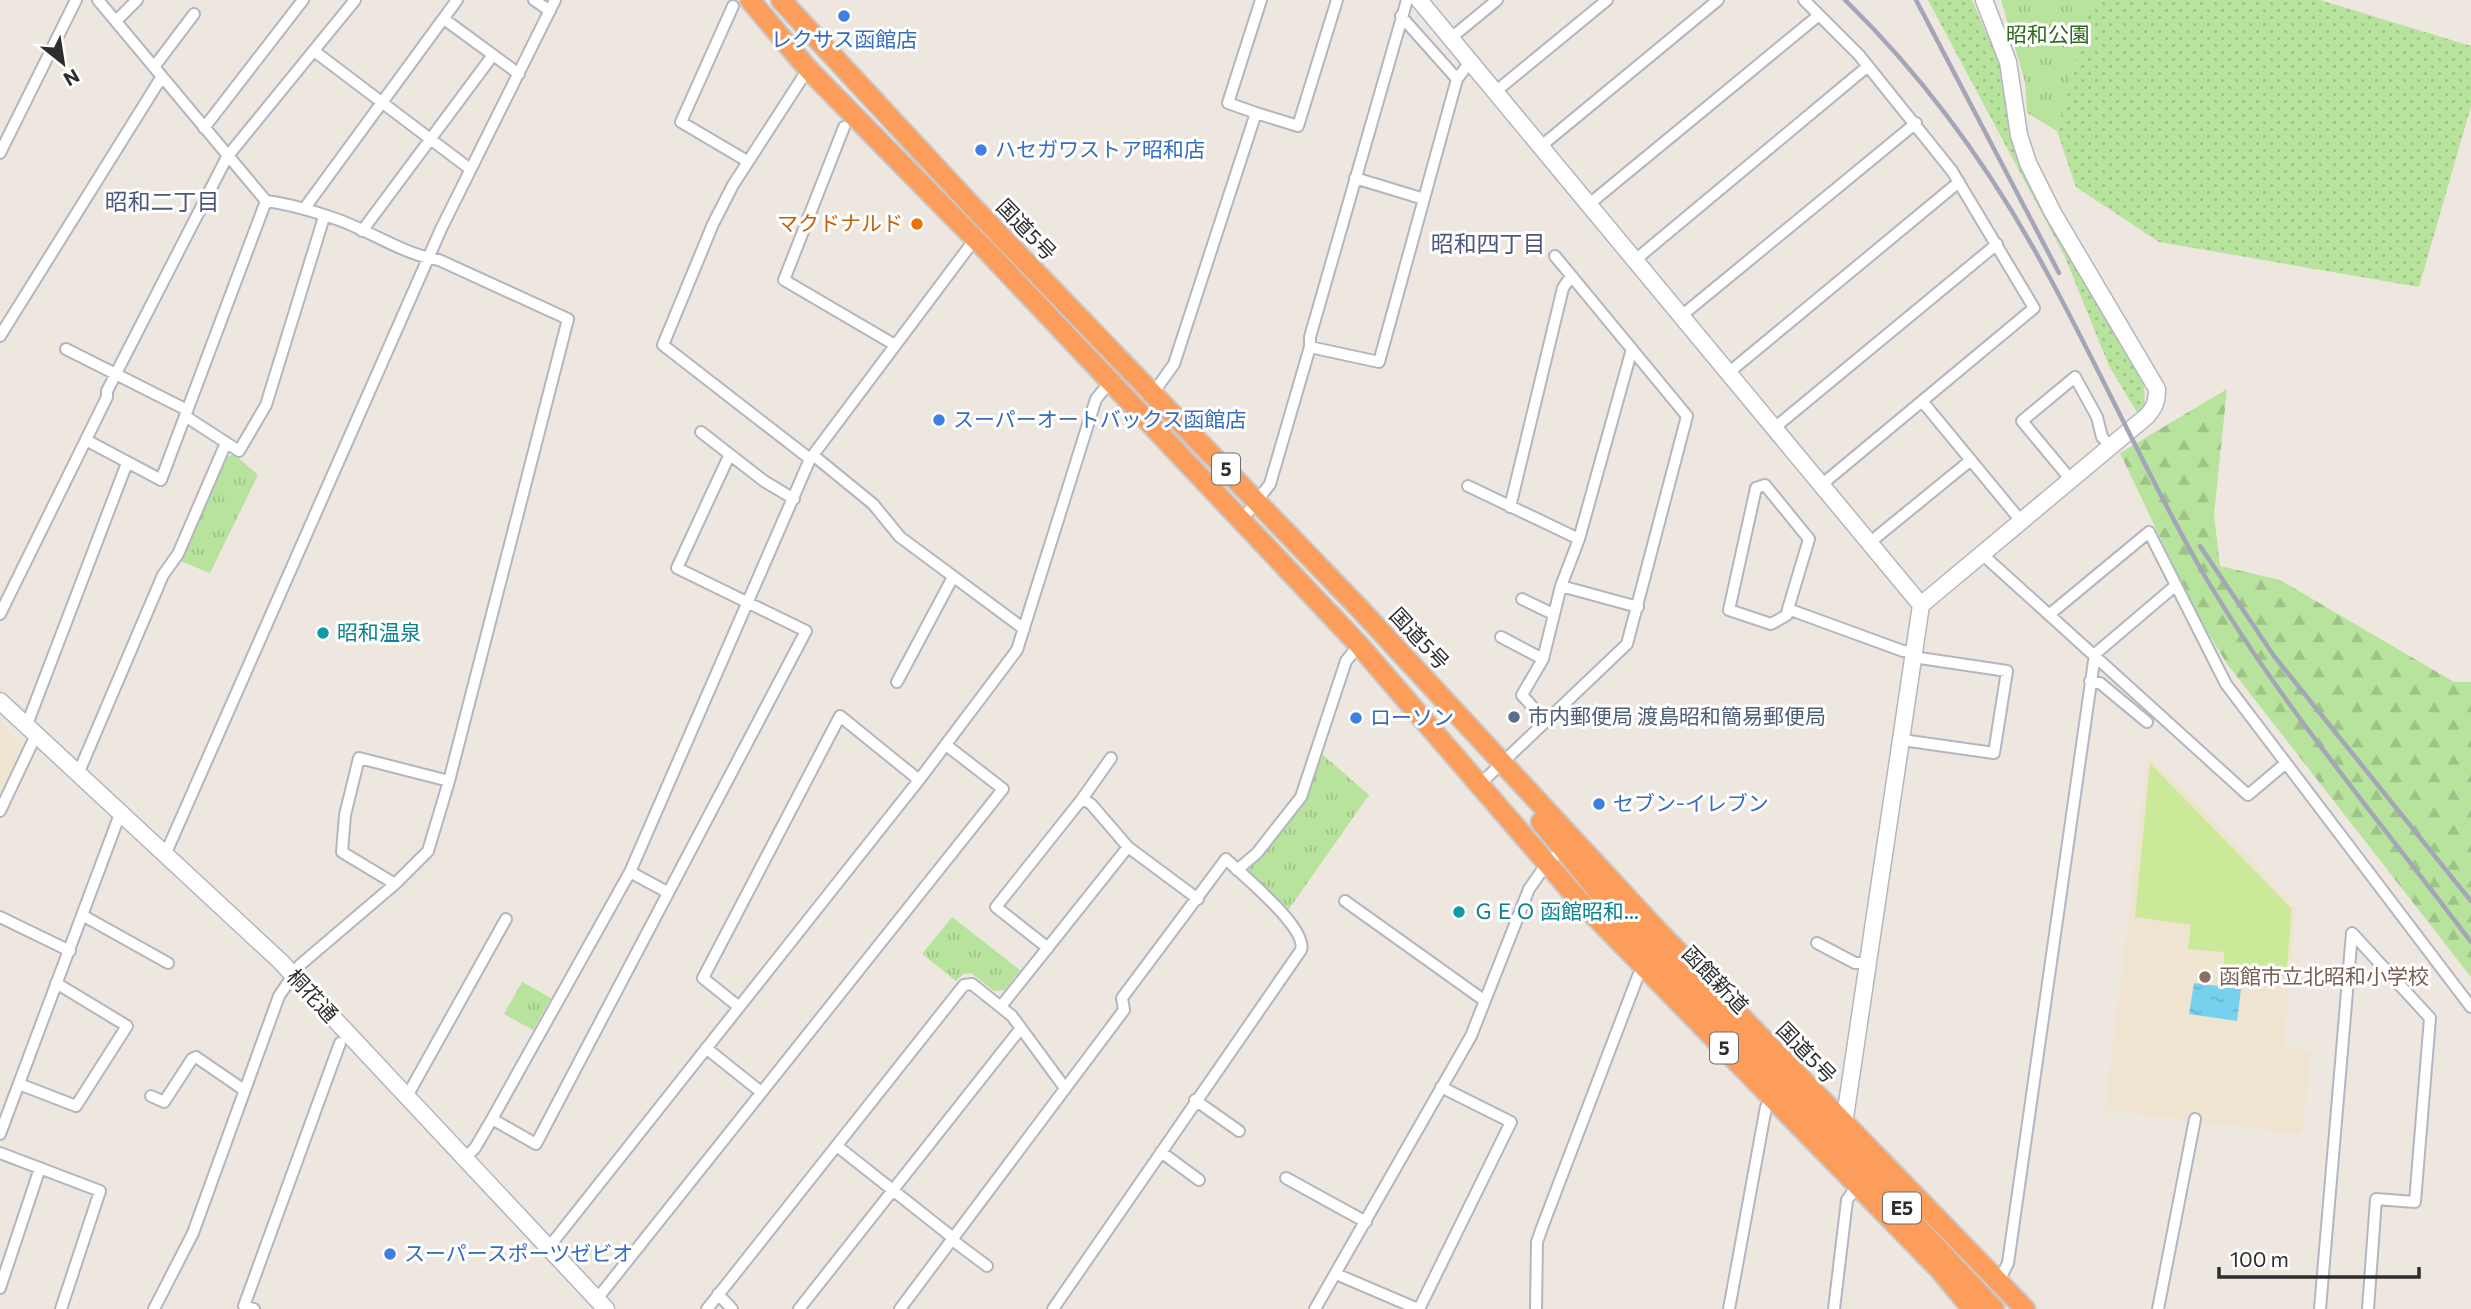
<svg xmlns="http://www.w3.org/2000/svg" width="2471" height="1309" font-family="Commissioner,'Noto Sans JP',sans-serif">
  <defs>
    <pattern id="grass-dots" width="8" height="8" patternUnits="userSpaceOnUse" patternTransform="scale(1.75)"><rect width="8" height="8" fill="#b7e39d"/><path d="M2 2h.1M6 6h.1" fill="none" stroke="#9ec388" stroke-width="1.8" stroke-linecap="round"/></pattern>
    <pattern id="forest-firs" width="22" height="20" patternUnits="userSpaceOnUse" patternTransform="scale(1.75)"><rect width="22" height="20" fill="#b7e39d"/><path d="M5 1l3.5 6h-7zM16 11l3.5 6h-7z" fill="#9ec388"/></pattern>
    <pattern id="park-tufts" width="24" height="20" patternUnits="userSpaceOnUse" patternTransform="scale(1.75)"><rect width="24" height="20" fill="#b7e39d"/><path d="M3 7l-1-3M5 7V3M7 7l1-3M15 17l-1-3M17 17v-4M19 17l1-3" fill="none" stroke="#9ec388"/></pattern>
    <pattern id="water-ripples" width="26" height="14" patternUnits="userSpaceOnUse" patternTransform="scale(1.75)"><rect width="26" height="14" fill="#75d1ee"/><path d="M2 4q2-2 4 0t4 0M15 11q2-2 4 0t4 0" fill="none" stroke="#66b4cc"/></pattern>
  </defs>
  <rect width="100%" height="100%" fill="#eee7e0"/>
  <!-- education -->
  <path fill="#efe4d0" d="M0,723L25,747L0,798Z
    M2148,754L2296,907L2284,1046L2310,1052L2303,1128L2299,1134L2105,1110Z"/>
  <!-- grass -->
  <path fill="url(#grass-dots)" d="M1928,0H1972L1998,59L2008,111L2043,207L2144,386L2145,407L2138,414L2109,366L2065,257Z
    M2092,0H2320L2471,46V106L2419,287L2159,242L2076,187L2057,131Z"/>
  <!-- forest -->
  <path fill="url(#forest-firs)" d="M2227,389L2214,514L2220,566L2280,580L2454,682H2471V977L2227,664L2197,615L2120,453Z"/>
  <!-- park -->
  <path fill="url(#park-tufts)" d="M2001,0H2092L2057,131L2027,113L2025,82Z
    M234,454L258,475L210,573L180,561L227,457Z
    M1322,754L1369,795L1289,909L1248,871L1304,804Z
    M952,917L1020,970L1005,990L994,991L971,973L963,974L956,981L922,954Z
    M522,982L551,998L533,1030L504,1014Z"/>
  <!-- pitch -->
  <path fill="#caea99" d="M2150,763L2292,909L2286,977L2224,970V952L2188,949L2191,925L2135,917Z"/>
  <!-- water -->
  <path fill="url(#water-ripples)" d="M2194,983L2241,989L2237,1021L2189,1014Z"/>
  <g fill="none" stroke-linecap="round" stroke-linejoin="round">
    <!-- street casing -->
    <g stroke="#b3b6c0" stroke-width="14">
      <path id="street" d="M98,0L266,201C290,204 313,211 336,219C371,231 402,254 439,260L568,319L449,781L428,851L395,884L342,852L345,815L359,758L449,781
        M534,0L550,11
        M1804,0L1859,55L1952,171L2034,308L1820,486
        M733,6L681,122L747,161
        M1401,16L1457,79
        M444,19L519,74
        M116,21L137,0
        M1451,38L1497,0
        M314,51L470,169
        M154,67L194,14
        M808,69L733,185L713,224L663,345L810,459
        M1495,92L1607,0
        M1256,113L1298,126L1337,0
        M844,127L784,280L895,345
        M204,128L303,0
        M1540,147L1718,0
        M0,153L76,0
        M1355,178L1424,199
        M1588,205L1819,15
        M304,209L457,0
        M362,231L493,55
        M1634,261L1868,66
        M1680,317L1916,123
        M0,336L161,78
        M1310,347L1379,362L1457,79L1470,62
        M66,349L187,410
        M1727,374L1959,182
        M1154,392L1174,364L1256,113L1228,103L1261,0
        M1922,401L2021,521
        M185,416L239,451L266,405L324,217
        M1773,429L1997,244
        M701,432L764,481L794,499
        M86,440L161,480L266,201
        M813,455L873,504L900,537L1024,629
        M2071,480L2022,421L2075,377L2097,417L2102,437L2110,446
        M1468,486L1579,539
        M1510,507L1563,288L1571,276
        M1242,520L1270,484L1310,347V337L1407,0
        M1868,544L1971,460
        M1982,554L2248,795L2286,763
        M1561,586L1638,607
        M1522,599L1553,614
        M1788,609L1809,539L1765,485L1756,488L1729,610L1771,624L1787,615L1788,609L1903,651L1914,652
        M0,614L107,397V391L227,157L355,0
        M2050,614L2149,532L2226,684L2471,1007
        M1501,637L1543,659
        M2090,681L2100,683L2147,722
        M897,682L953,577
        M1546,722L1522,695L1543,659L1561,586L1579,539L1632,349
        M26,727L127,463
        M1902,740L1994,753L2007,671L1913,657
        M78,774L163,575L178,554L226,443
        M1480,784L1627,644L1687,416L1555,256
        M1082,799L1111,758
        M0,811L36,735
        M165,855L441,229L555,0
        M1237,870L1257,853L1301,797L1346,661L1359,645
        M630,872L667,892
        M1345,901L1485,1001
        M82,915L168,963
        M0,917L70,951
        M1817,943L1855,963H1868
        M1048,948L996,907L1082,799L1091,804L1128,847L1198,899
        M1002,1005L1128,847
        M739,1007L703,978L840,716L919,780
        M706,1048L761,1092
        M19,1084L76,1106L127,1026L56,983
        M151,1096L164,1102L192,1059L196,1057L244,1090
        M406,1098L506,919
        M1195,1100L1239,1131
        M492,1119L536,1144L806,631L677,568L729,456
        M0,1134L120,814
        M837,1146L952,1237
        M1161,1152L1199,1180
        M0,1153L100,1191L61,1309
        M465,1158L475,1148L492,1119L630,872L810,459L978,235
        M1286,1178L1366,1222
        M951,1239L987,1266
        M549,1247L919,780L1017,650L1096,399L1110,382
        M1336,1274L1418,1309
        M1999,1281L2008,1263L2095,654L2175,586
        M0,1288L40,1168
        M718,1294L732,1309
        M597,1299L1003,789L946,745
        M154,1309L193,1233L279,996L300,965L395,884
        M254,1309L244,1306L340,1043
        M707,1309L964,985L972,984L1012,1016L1065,1088
        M799,1309L1021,1028
        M900,1309L1124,1010L1122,998L1226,859C1243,876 1308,928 1301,950L1053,1309
        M1315,1309L1471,1036L1529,889L1548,862L1563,850
        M1419,1309L1511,1122L1441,1087
        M1536,1309L1537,1242L1543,1225L1638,976L1646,966
        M1729,1309L1766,1107
        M1834,1309L1847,1200L1857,1186
        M2158,1309L2195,1119
        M2320,1309L2352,933L2430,1018L2415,1202L2376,1199L2368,1309"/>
    </g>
    <!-- secondary casing -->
    <g stroke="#b3b6c0" stroke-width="19">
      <path id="secondary" d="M1419,0L1921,605
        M0,701L280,961L606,1309
        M1844,1124L1921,605L2147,416C2155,407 2157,401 2157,389L2053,213L2028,163L2019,135L2008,62L1984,0"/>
    </g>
    <!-- highway casing -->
    <g stroke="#c8c8c8" stroke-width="23">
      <path id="highway" d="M750,0L808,69L991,255L1359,645L1577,898L1940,1270L1972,1309
        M781,0L970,204L1361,610L1658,931L2025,1309
        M1541,822L1606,901L1807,1108L1994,1309"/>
    </g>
    <!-- street -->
    <use href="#street" stroke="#fff" stroke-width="10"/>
    <!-- secondary -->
    <use href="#secondary" stroke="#fff" stroke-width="16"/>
    <!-- highway -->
    <use href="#highway" stroke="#fd9d5c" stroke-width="19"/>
    <!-- rail -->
    <path stroke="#a2a6b7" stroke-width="4.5" d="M1845,0C1925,78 1992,171 2045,269C2100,369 2146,474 2203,573C2280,704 2380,821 2471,942
      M1916,0L2059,273
      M2200,546L2274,656L2471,901"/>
  </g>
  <!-- markers -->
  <g fill="#3f7fe0" stroke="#fff" stroke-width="2.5">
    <circle cx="844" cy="16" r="7"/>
    <circle cx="981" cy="150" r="7"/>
    <circle cx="939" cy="420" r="7"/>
    <circle cx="1356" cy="718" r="7"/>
    <circle cx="1599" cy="804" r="7"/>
    <circle cx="390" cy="1254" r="7"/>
  </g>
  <circle fill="#e8710a" stroke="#fff" stroke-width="2.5" cx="917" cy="224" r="7"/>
  <g fill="#0f9aa8" stroke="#fff" stroke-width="2.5">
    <circle cx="323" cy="633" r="7"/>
    <circle cx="1459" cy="912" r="7"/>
  </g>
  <circle fill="#5c6f8a" stroke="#fff" stroke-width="2.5" cx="1514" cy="717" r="7"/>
  <circle fill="#8d6e63" stroke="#fff" stroke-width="2.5" cx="2205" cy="977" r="7"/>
  <g text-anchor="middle" stroke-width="6" stroke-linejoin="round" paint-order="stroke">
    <!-- shield labels -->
    <g fill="#fff" stroke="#6c6c6c" stroke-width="2">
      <rect x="1212" y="453.5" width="28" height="31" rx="5"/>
      <rect x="1710" y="1032.5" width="28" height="31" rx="5"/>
      <rect x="1883" y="1192.5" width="38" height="31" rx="5"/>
    </g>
    <g font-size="19" font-weight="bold" fill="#2d2d2d">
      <text x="1226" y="476">5</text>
      <text x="1724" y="1055">5</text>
      <text x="1902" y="1215">E5</text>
    </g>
    <!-- park labels -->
    <g font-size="21" fill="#2f6b1c" stroke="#fff">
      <text x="2048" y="42">昭和公園</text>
    </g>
    <!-- shop labels -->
    <g font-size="21" fill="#366cbe" stroke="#fff" text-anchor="start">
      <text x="844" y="47" text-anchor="middle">レクサス函館店</text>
      <text x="995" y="157">ハセガワストア昭和店</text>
      <text x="953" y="427">スーパーオートバックス函館店</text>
      <text x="1370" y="725">ローソン</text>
      <text x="1613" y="811">セブン-イレブン</text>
      <text x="404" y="1261">スーパースポーツゼビオ</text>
    </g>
    <!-- food labels -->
    <g font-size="21" fill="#c56008" stroke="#fff" text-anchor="end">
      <text x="903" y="231">マクドナルド</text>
    </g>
    <!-- street labels -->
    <g font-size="21" fill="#2d2d2d" stroke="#fff">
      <text transform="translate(1026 230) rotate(46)" y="7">国道5号</text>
      <text transform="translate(1419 639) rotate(47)" y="7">国道5号</text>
      <text transform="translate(1715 980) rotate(46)" y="7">函館新道</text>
      <text transform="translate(312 996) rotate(47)" y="7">桐花通</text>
      <text transform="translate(1806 1053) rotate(46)" y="7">国道5号</text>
    </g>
    <!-- culture labels -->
    <g font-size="21" fill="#0d838f" stroke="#fff" text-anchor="start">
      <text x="337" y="640">昭和温泉</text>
      <text x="1473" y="919">ＧＥＯ 函館昭和…</text>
    </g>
    <!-- service labels -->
    <g font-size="21" fill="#4e5e75" stroke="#fff" text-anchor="start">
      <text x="1528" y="724">市内郵便局 渡島昭和簡易郵便局</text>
    </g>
    <!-- education labels -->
    <g font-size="21" fill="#785e54" stroke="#fff" text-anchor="start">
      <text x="2219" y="984">函館市立北昭和小学校</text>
    </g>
    <!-- neighbourhood labels -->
    <g font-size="23" fill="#4d577e" stroke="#fff">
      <text x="162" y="210">昭和二丁目</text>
      <text x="1488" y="252">昭和四丁目</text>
    </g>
  </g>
  <!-- north arrow -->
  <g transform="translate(63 63) rotate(150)" stroke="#ffffff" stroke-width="5" paint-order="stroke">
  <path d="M0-5L12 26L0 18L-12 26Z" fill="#2d2d2d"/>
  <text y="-10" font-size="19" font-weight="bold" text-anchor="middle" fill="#2d2d2d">N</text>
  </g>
  <!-- scale -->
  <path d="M2219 1267v10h200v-10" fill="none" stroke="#2d2d2d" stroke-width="3.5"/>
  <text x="2230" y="1267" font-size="21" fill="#2d2d2d" stroke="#ffffff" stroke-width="5" paint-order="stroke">100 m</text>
</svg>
